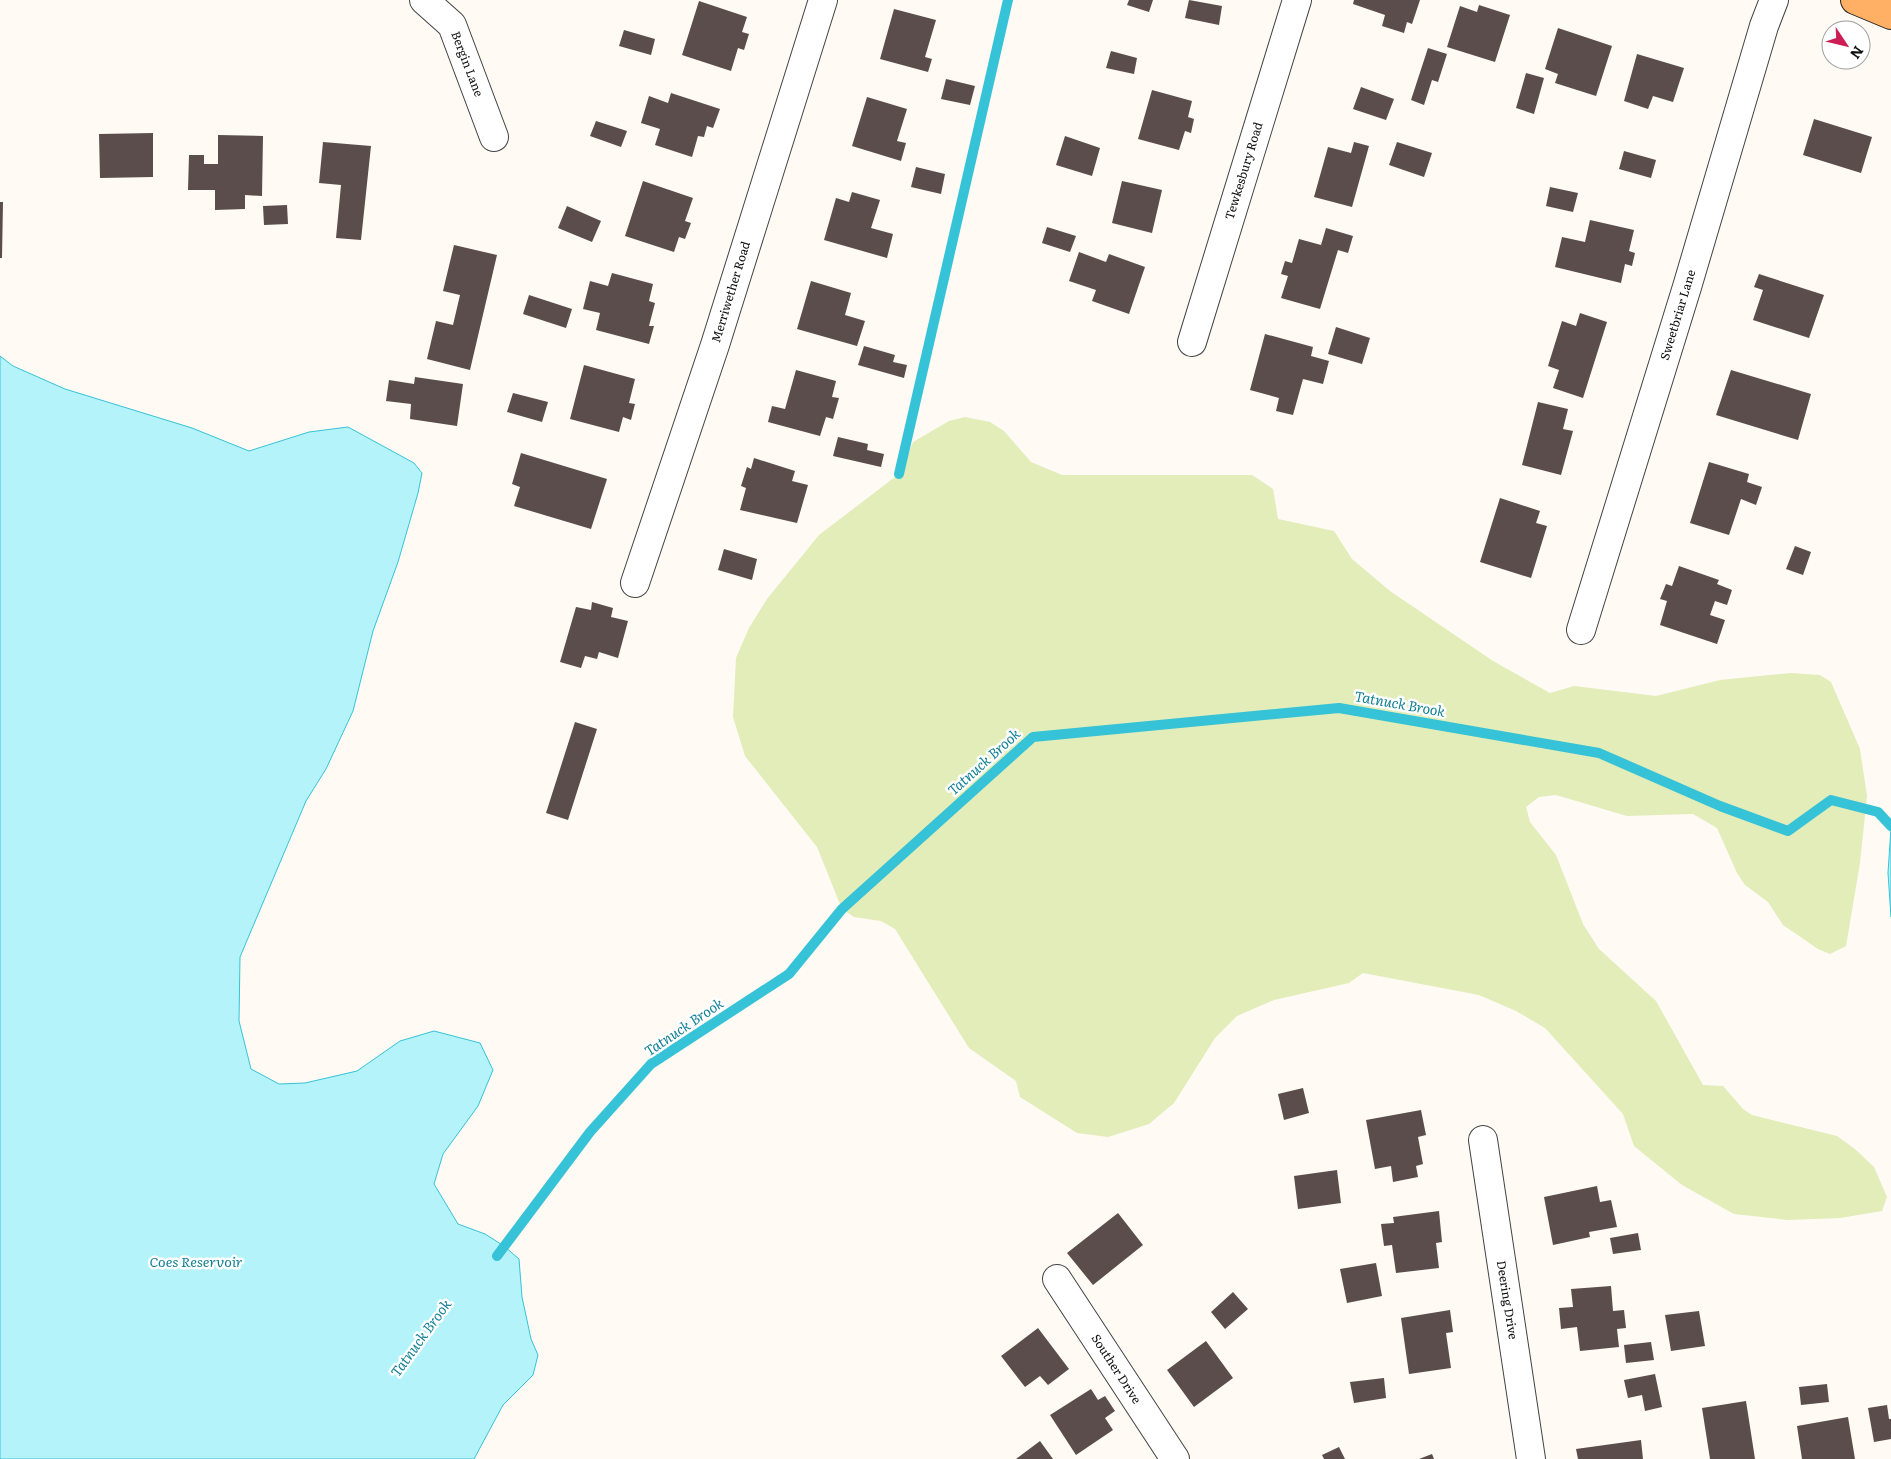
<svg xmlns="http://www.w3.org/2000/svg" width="1891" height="1459" font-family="Literata,serif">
  <rect width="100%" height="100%" fill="#fffaf4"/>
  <!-- green -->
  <path fill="#e2edb9" d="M965,417L990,422L1004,431L1031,462L1062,475H1252L1273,489L1278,519L1334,531L1352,559L1390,591L1493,661L1550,693L1574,686L1656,696L1720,680L1791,673L1820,675L1831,682L1860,749L1867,796L1860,863L1846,946L1830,954L1818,949L1783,925L1768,902L1745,885L1737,873L1717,828L1693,814L1627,816L1556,795L1539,797L1526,807L1530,822L1556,855L1583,924L1599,949L1656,1001L1703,1085L1723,1086L1743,1109L1752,1115L1837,1136L1855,1149L1874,1167L1887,1197L1882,1211L1840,1218L1788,1220L1734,1214L1682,1185L1634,1146L1623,1114L1545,1028L1516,1011L1479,995L1363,973L1349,983L1274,1000L1237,1016L1215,1038L1174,1103L1149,1124L1108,1137L1077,1133L1020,1097L1016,1081L969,1048L895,929L881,921L854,917L842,909L817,847L745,756L733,717L736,658L749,628L767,599L819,535L899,474L913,442L949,421Z"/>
  <!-- water -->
  <path fill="#b4f3fa" stroke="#36c2d7" d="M0,356L13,366L65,389L192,428L249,451L309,432L348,427L414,463L422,473L418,493L398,562L373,631L353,711L326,769L306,801L240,957L239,1021L251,1069L279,1084L305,1083L357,1071L400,1041L434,1031L480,1043L493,1070L478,1106L443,1154L434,1184L458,1224L485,1234L504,1246L519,1259L522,1297L531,1339L538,1355L533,1375L503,1405L474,1459H0Z
    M1891,828V917L1888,873Z"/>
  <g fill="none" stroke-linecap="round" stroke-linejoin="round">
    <!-- stream -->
    <path stroke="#36c2d7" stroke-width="10" d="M899,474L1008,0
      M497,1256L590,1132L651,1064L789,974L842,909L1033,737L1339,708L1599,753L1720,806L1788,831L1831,800L1878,812L1891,826"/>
  </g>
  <!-- building -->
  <path fill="#5a4d4c" d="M1129,0H1153L1149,12L1127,5Z
    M1189,0L1222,6L1219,25L1185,18Z
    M1354,0H1420L1412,24L1407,22L1404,33L1382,26L1385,15L1353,4Z
    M699,1L747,17L742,32L749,34L744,50L738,48L731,71L682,55Z
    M1479,5L1510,15L1495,62L1447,47L1460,6L1477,12Z
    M894,9L936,20L925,57L932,59L928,72L880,59Z
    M1558,28L1612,46L1596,96L1555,83L1558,74L1545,69Z
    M624,30L655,39L651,55L619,46Z
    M1428,48L1447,54L1438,82L1432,80L1424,105L1411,100Z
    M1111,51L1137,58L1134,74L1106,68Z
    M1637,54L1684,68L1673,102L1653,96L1648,109L1624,101Z
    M1526,73L1544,78L1534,114L1516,108Z
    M946,79L975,86L970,105L941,99Z
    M1361,87L1394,99L1386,120L1353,109Z
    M1152,90L1192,101L1188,117L1194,119L1191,133L1185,131L1179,150L1138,139Z
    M671,93L720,109L713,128L707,126L704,137L698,136L692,157L655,145L660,129L641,123L649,96L668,103Z
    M867,97L907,109L897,141L906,143L901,161L852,146Z
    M1814,119L1872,137L1861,173L1803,155Z
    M596,121L627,131L621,147L590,136Z
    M153,133V177L100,178L99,134Z
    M218,135L263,136L262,196L245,195V209L215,210V190H188L189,155H204V164H218Z
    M1065,136L1100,148L1092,176L1056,165Z
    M323,142L371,146L361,240L336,238L341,185L319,183Z
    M1354,142L1369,146L1352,207L1314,197L1328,147L1351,153Z
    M1397,142L1432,153L1424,177L1389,165Z
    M1624,151L1656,160L1651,178L1619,169Z
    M916,167L945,174L941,194L911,187Z
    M643,181L693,198L685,221L691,223L685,239L679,237L674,252L625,236Z
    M1122,181L1162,190L1152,233L1112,223Z
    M1550,187L1578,193L1573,212L1546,206Z
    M852,192L880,200L871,228L893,234L887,258L824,240L836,198L849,202Z
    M0,202H3L2,258H0Z
    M287,205L288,224L264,225L263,206Z
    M567,206L601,221L592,242L558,228Z
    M1590,220L1634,230L1629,251L1635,253L1632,266L1625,264L1621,283L1555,267L1562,237L1585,242Z
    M1047,227L1076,236L1070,252L1042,243Z
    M1326,228L1353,236L1348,253L1338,250L1320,309L1281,298L1288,276L1281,274L1285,261L1292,263L1299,239L1321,245Z
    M454,245L497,255L470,370L427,359L436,321L453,325L460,295L443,291Z
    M1079,252L1106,262L1109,254L1145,267L1129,314L1092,301L1096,290L1069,281Z
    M612,273L653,284L649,301L655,303L649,326H654L649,344L596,330L600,313L583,309L590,281L608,286Z
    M1759,274L1824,295L1809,338L1753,320L1763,290L1754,287Z
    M811,281L851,293L845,315L865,321L857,346L797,329Z
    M529,295L572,309L566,328L523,314Z
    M1580,313L1607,322L1583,398L1553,388L1559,370L1548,366L1562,321L1576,326Z
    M1336,327L1370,338L1362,364L1328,354Z
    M1265,334L1313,347L1311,356L1329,361L1323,384L1303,379L1293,415L1276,411L1279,398L1250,390Z
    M864,346L895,355L893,362L907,365L904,378L858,365Z
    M584,365L635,379L629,403L635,404L631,420L623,417L619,432L570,419Z
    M796,370L836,381L832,397L839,398L833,419L826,417L820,436L768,422L772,406L785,409Z
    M1731,370L1811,394L1798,440L1716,415Z
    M415,377L463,384L457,426L410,419L411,404L386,401L389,380L414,384Z
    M513,393L548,402L542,422L507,412Z
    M1538,402L1568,409L1563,429L1573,431L1561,475L1522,465Z
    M838,437L868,444L867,450L884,454L881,467L833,456Z
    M521,453L607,479L591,529L514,506L520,487L512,484Z
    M754,458L795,471L792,481L808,485L797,523L740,510L746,488L741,486L747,467L751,469Z
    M1709,462L1749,474L1747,482L1762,487L1756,505L1741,499L1729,535L1690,523Z
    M1500,498L1540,511L1536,523L1547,526L1531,578L1480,562Z
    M1795,546L1811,552L1803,575L1786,569Z
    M724,549L757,559L752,580L718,570Z
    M1679,566L1719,580L1717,584L1732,590L1727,605L1715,601L1710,615L1725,620L1717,644L1660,625L1667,601L1660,599L1666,584L1672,586Z
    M592,602L613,608L611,617L628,621L618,658L599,652L597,659L585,656L581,668L560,662L576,607L591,610Z
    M575,722L597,729L568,820L546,813Z
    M1303,1088L1309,1113L1284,1120L1278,1094Z
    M1421,1110L1426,1135L1418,1137L1423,1164L1416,1166L1418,1177L1393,1182L1391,1166L1375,1169L1366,1120Z
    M1337,1170L1341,1203L1298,1209L1294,1176Z
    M1597,1186L1600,1202L1611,1200L1617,1227L1589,1232L1590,1237L1553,1245L1544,1197Z
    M1439,1211L1442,1242L1436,1243L1439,1268L1396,1273L1392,1245L1384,1246L1381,1224L1394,1223L1393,1217Z
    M1118,1213L1143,1245L1093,1285L1067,1253Z
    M1638,1233L1641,1250L1613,1254L1610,1238Z
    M1376,1263L1382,1296L1347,1303L1340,1269Z
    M1611,1286L1613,1311L1624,1310L1626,1328L1617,1329L1619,1347L1580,1351L1577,1327L1561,1329L1559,1308L1573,1307L1571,1289Z
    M1233,1292L1248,1309L1225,1329L1211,1312Z
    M1450,1310L1453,1332L1446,1333L1451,1368L1409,1374L1401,1318Z
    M1699,1311L1705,1346L1671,1351L1665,1315Z
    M1038,1328L1069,1369L1048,1385L1040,1376L1025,1387L1001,1356Z
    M1206,1341L1233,1378L1194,1407L1167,1370Z
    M1651,1342L1654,1360L1626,1363L1624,1345Z
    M1655,1374L1662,1407L1645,1411L1642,1395L1628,1398L1624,1380Z
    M1384,1378L1386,1398L1354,1403L1350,1382Z
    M1827,1384L1829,1402L1801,1405L1799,1387Z
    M1091,1389L1098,1400L1105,1396L1115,1411L1105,1418L1113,1430L1076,1455L1050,1415Z
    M1746,1401L1755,1459H1710L1702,1408Z
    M1887,1405L1889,1419H1891V1439L1874,1442L1868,1408Z
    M1848,1417L1855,1459H1802L1797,1426Z
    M1641,1440L1643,1459H1578L1576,1449Z
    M1040,1441L1053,1459H1016Z
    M1339,1447L1345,1459H1324L1322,1455Z
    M1432,1454L1434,1459H1419Z"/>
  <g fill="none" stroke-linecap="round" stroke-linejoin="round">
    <!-- minor casing -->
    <g stroke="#434343" stroke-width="30">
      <path id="minor" d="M424,0L452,25L494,137
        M1192,342L1297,0
        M635,583L715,345L823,0
        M1581,630L1687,287L1764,26L1774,0
        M1483,1140L1531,1459
        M1057,1279L1175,1459"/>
    </g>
    <!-- major casing -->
    <g stroke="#212121" stroke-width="30">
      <path id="major" d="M1855,0L1891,15"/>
    </g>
    <!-- minor -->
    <use href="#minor" stroke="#fff" stroke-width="28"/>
    <!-- major -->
    <use href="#major" stroke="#ffb064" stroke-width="28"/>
  </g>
  <g text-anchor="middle" stroke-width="5" stroke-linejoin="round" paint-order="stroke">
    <!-- street labels -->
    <g font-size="12" fill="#101010" stroke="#fff">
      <text transform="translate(467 64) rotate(69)" y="4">Bergin Lane</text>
      <text transform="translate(1244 171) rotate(-73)" y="4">Tewkesbury Road</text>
      <text transform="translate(731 292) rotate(-73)" y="4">Merriwether Road</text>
      <text transform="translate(1678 315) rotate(-73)" y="4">Sweetbriar Lane</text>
      <text transform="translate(1507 1300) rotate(81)" y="4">Deering Drive</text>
      <text transform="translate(1116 1369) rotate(57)" y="4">Souther Drive</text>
    </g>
    <!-- water labels -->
    <g font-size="14" font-style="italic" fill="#0f7f96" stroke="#fff">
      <text transform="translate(1400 704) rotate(10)" y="5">Tatnuck Brook</text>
      <text transform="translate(984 762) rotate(-42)" y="5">Tatnuck Brook</text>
      <text transform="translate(684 1027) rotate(-34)" y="5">Tatnuck Brook</text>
      <text x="196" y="1267">Coes Reservoir</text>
      <text transform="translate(421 1338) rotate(-54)" y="5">Tatnuck Brook</text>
    </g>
  </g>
  <!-- north arrow -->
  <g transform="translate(1846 45) rotate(125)"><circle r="24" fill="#ffffff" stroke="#9f9f9f"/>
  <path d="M0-4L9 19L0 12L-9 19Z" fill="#cc1d54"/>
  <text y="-8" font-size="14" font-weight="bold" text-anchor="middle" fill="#101010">N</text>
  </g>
</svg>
